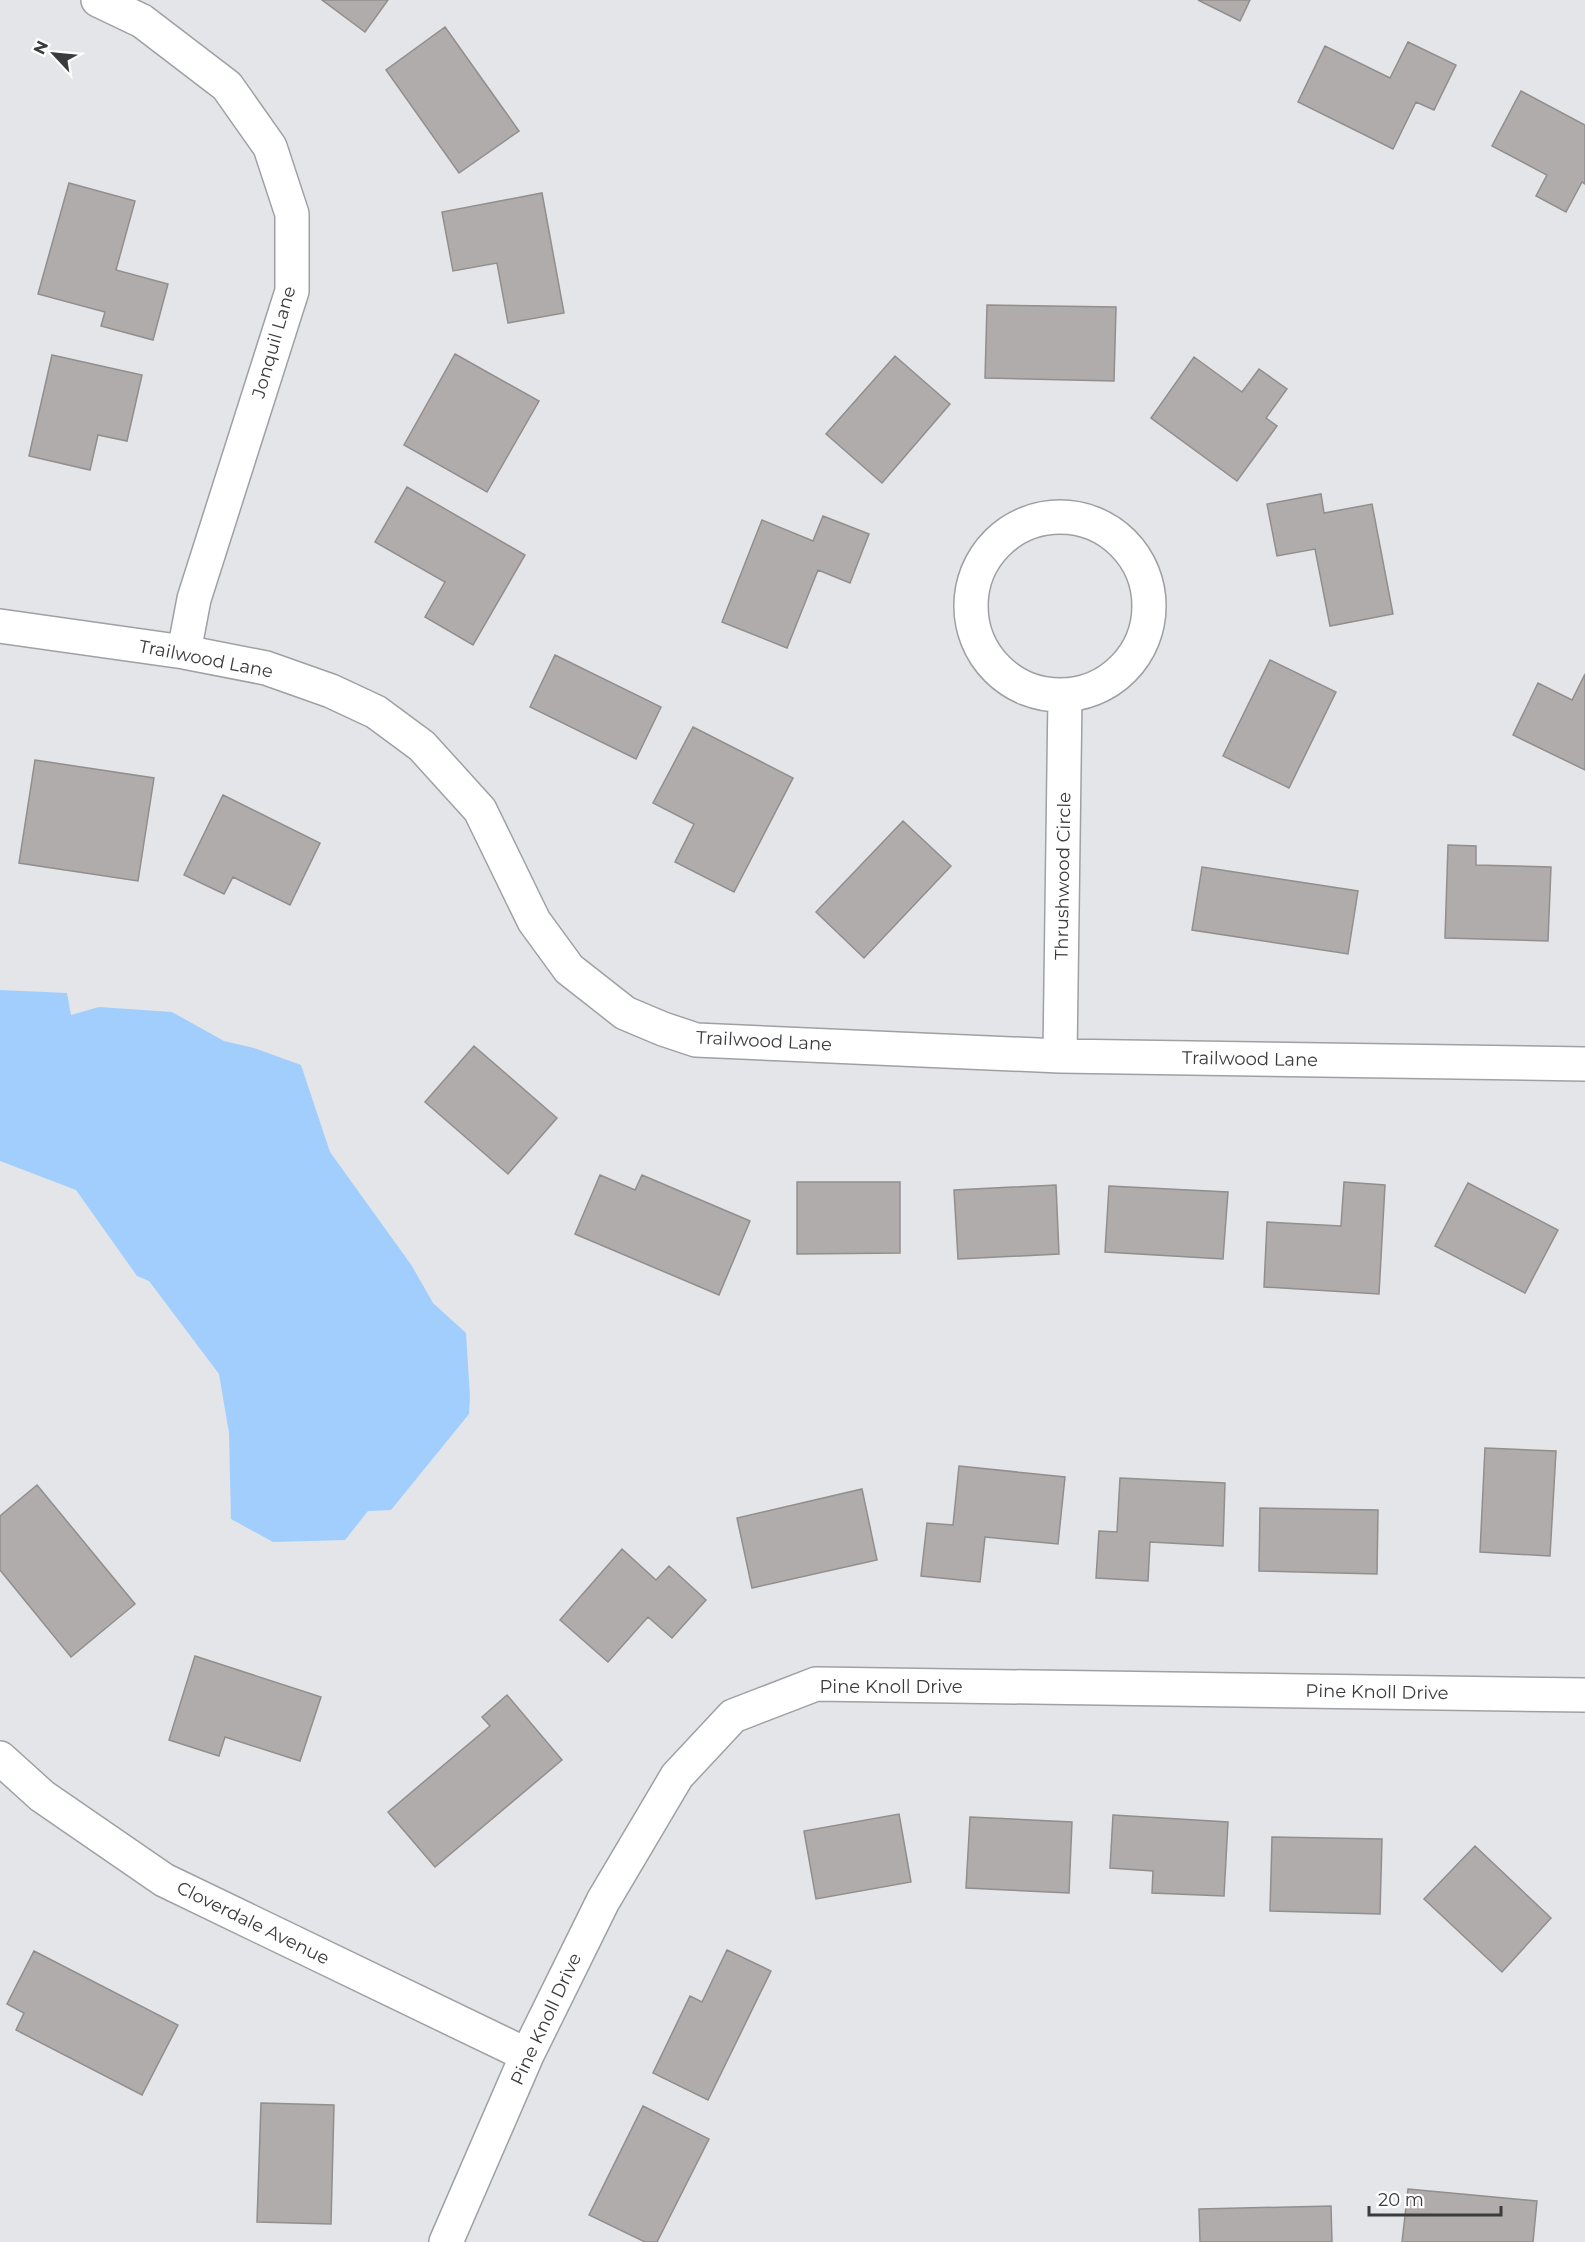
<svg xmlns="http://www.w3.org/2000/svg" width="1585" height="2242" font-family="Montserrat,sans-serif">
  <rect width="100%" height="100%" fill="#e3e5e8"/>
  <!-- water -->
  <path fill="#a2cefe" d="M0,990L67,993L71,1015L99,1007L172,1012L224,1041L254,1048L301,1065L330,1152L412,1266L433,1303L466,1333L470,1397L469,1414L391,1510L368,1511L345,1540L273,1542L231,1519L229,1433L219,1374L149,1281L137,1276L76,1190L0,1161Z"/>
  <!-- building -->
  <path fill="#b0acab" stroke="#928e8d" stroke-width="1.5" d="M322,0H388L365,32Z
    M1198,0H1250L1240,21Z
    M445,27L519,131L459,173L386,70Z
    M1408,42L1456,65L1434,110L1416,102L1393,149L1298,102L1325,46L1390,78Z
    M1521,91L1585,125V184L1582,182L1566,212L1536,196L1547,175L1492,146Z
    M69,183L135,201L116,270L168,284L153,340L101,326L105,312L38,294Z
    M542,193L564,313L508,323L497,263L453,271L442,212Z
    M987,305L1116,307L1114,381L985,378Z
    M455,354L539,401L487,492L404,445Z
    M52,355L142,375L127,441L98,435L90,470L29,456Z
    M895,356L950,404L882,483L826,434Z
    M1194,357L1242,392L1259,369L1287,389L1266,418L1277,426L1237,481L1151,418Z
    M407,487L525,555L473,645L425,617L445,582L375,542Z
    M1321,494L1324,513L1372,504L1393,614L1330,626L1315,549L1277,556L1267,504Z
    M823,516L869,534L850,583L818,570L787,648L722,622L762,520L813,541Z
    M555,655L661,707L636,759L530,707Z
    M1270,660L1336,692L1289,788L1223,756Z
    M1585,674V770L1513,735L1538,683L1572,700Z
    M693,727L793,778L734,892L675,862L694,824L653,803Z
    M35,760L154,778L138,881L19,863Z
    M223,795L320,843L290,905L233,877L224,894L184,875Z
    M903,821L951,866L864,958L816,912Z
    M1448,845L1476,846V865L1551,867L1548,941L1445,938Z
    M1202,867L1358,891L1348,954L1192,930Z
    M474,1046L557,1118L508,1174L425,1102Z
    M600,1175L635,1190L642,1175L750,1221L719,1295L575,1234Z
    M797,1182H900V1253L797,1254Z
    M1344,1182L1385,1185L1379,1294L1264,1287L1267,1222L1341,1226Z
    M1468,1183L1558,1230L1525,1293L1435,1246Z
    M1056,1185L1059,1254L958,1259L954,1190Z
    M1109,1186L1228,1192L1223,1259L1105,1252Z
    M1485,1448L1556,1451L1550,1556L1480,1552Z
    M959,1466L1065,1477L1058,1544L985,1537L980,1582L921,1576L927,1523L953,1525Z
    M1120,1478L1225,1483L1223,1546L1150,1542L1148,1581L1096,1578L1099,1531L1117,1532Z
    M37,1485L135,1604L71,1657L0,1570V1516Z
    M862,1489L877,1560L752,1588L737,1518Z
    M1260,1508L1378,1510L1377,1574L1259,1571Z
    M622,1549L656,1580L669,1566L706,1600L672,1638L648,1617L608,1662L560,1620Z
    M195,1656L321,1697L300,1761L225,1737L219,1756L169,1740Z
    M507,1695L562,1760L435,1867L388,1812L490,1726L482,1717Z
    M899,1814L911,1882L816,1899L804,1831Z
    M1113,1815L1228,1822L1224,1896L1152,1893L1153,1871L1110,1868Z
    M970,1817L1072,1822L1069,1893L966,1888Z
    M1272,1837L1382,1839L1380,1914L1270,1911Z
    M1475,1846L1551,1918L1502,1972L1424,1899Z
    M727,1950L771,1971L708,2100L653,2073L690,1996L702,2002Z
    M34,1951L178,2025L142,2095L16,2030L24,2013L7,2004Z
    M261,2103L334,2105L331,2224L257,2222Z
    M643,2106L709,2139L657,2242H645L589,2215Z
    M1408,2189L1537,2201L1533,2242H1402Z
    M1331,2206L1332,2242H1200L1199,2209Z"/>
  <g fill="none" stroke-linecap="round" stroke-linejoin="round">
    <!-- minor casing -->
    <g stroke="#9fa0a4" stroke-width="36">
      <path id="minor" d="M98,0L142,21L227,86L270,147L292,214V291L194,599L184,652
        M971 606a89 89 0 1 1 178 0a89 89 0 1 1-178 0Z
        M0,626L184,652L266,668L331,691L376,712L422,746L480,810L534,921L569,969L625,1013L663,1029L696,1040L1060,1056L1585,1064
        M1060,1056L1065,696
        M0,1758L42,1796L164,1880L527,2055
        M446,2242L527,2055L603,1901L677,1776L733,1716L816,1684L1585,1695"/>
    </g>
    <!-- minor -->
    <use href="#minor" stroke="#fff" stroke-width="33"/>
  </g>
  <g text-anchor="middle" stroke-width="4.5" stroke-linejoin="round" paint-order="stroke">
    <!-- street labels -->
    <g font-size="18" fill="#3a3b3d" stroke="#fff">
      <text transform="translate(274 342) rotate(-74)" y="6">Jonquil Lane</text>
      <text transform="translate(206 659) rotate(11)" y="6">Trailwood Lane</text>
      <text transform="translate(1063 876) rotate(-89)" y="6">Thrushwood Circle</text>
      <text transform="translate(764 1041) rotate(3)" y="6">Trailwood Lane</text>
      <text transform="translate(1250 1059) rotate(1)" y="6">Trailwood Lane</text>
      <text x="891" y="1693">Pine Knoll Drive</text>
      <text transform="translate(1377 1692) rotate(1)" y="6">Pine Knoll Drive</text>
      <text transform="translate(253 1923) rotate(26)" y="6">Cloverdale Avenue</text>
      <text transform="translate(546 2019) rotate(-65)" y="6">Pine Knoll Drive</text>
    </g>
  </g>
  <!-- north arrow -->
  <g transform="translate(54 54) rotate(296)" stroke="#ffffff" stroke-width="4.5" paint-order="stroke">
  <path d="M0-4.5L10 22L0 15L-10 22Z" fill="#3a3b3d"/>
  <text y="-9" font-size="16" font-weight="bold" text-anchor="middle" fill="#3a3b3d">N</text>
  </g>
  <!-- scale -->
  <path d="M1369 2206v9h132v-9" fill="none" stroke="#3a3b3d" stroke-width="3"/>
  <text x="1378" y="2206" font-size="18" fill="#3a3b3d" stroke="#ffffff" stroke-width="4.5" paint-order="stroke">20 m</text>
</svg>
